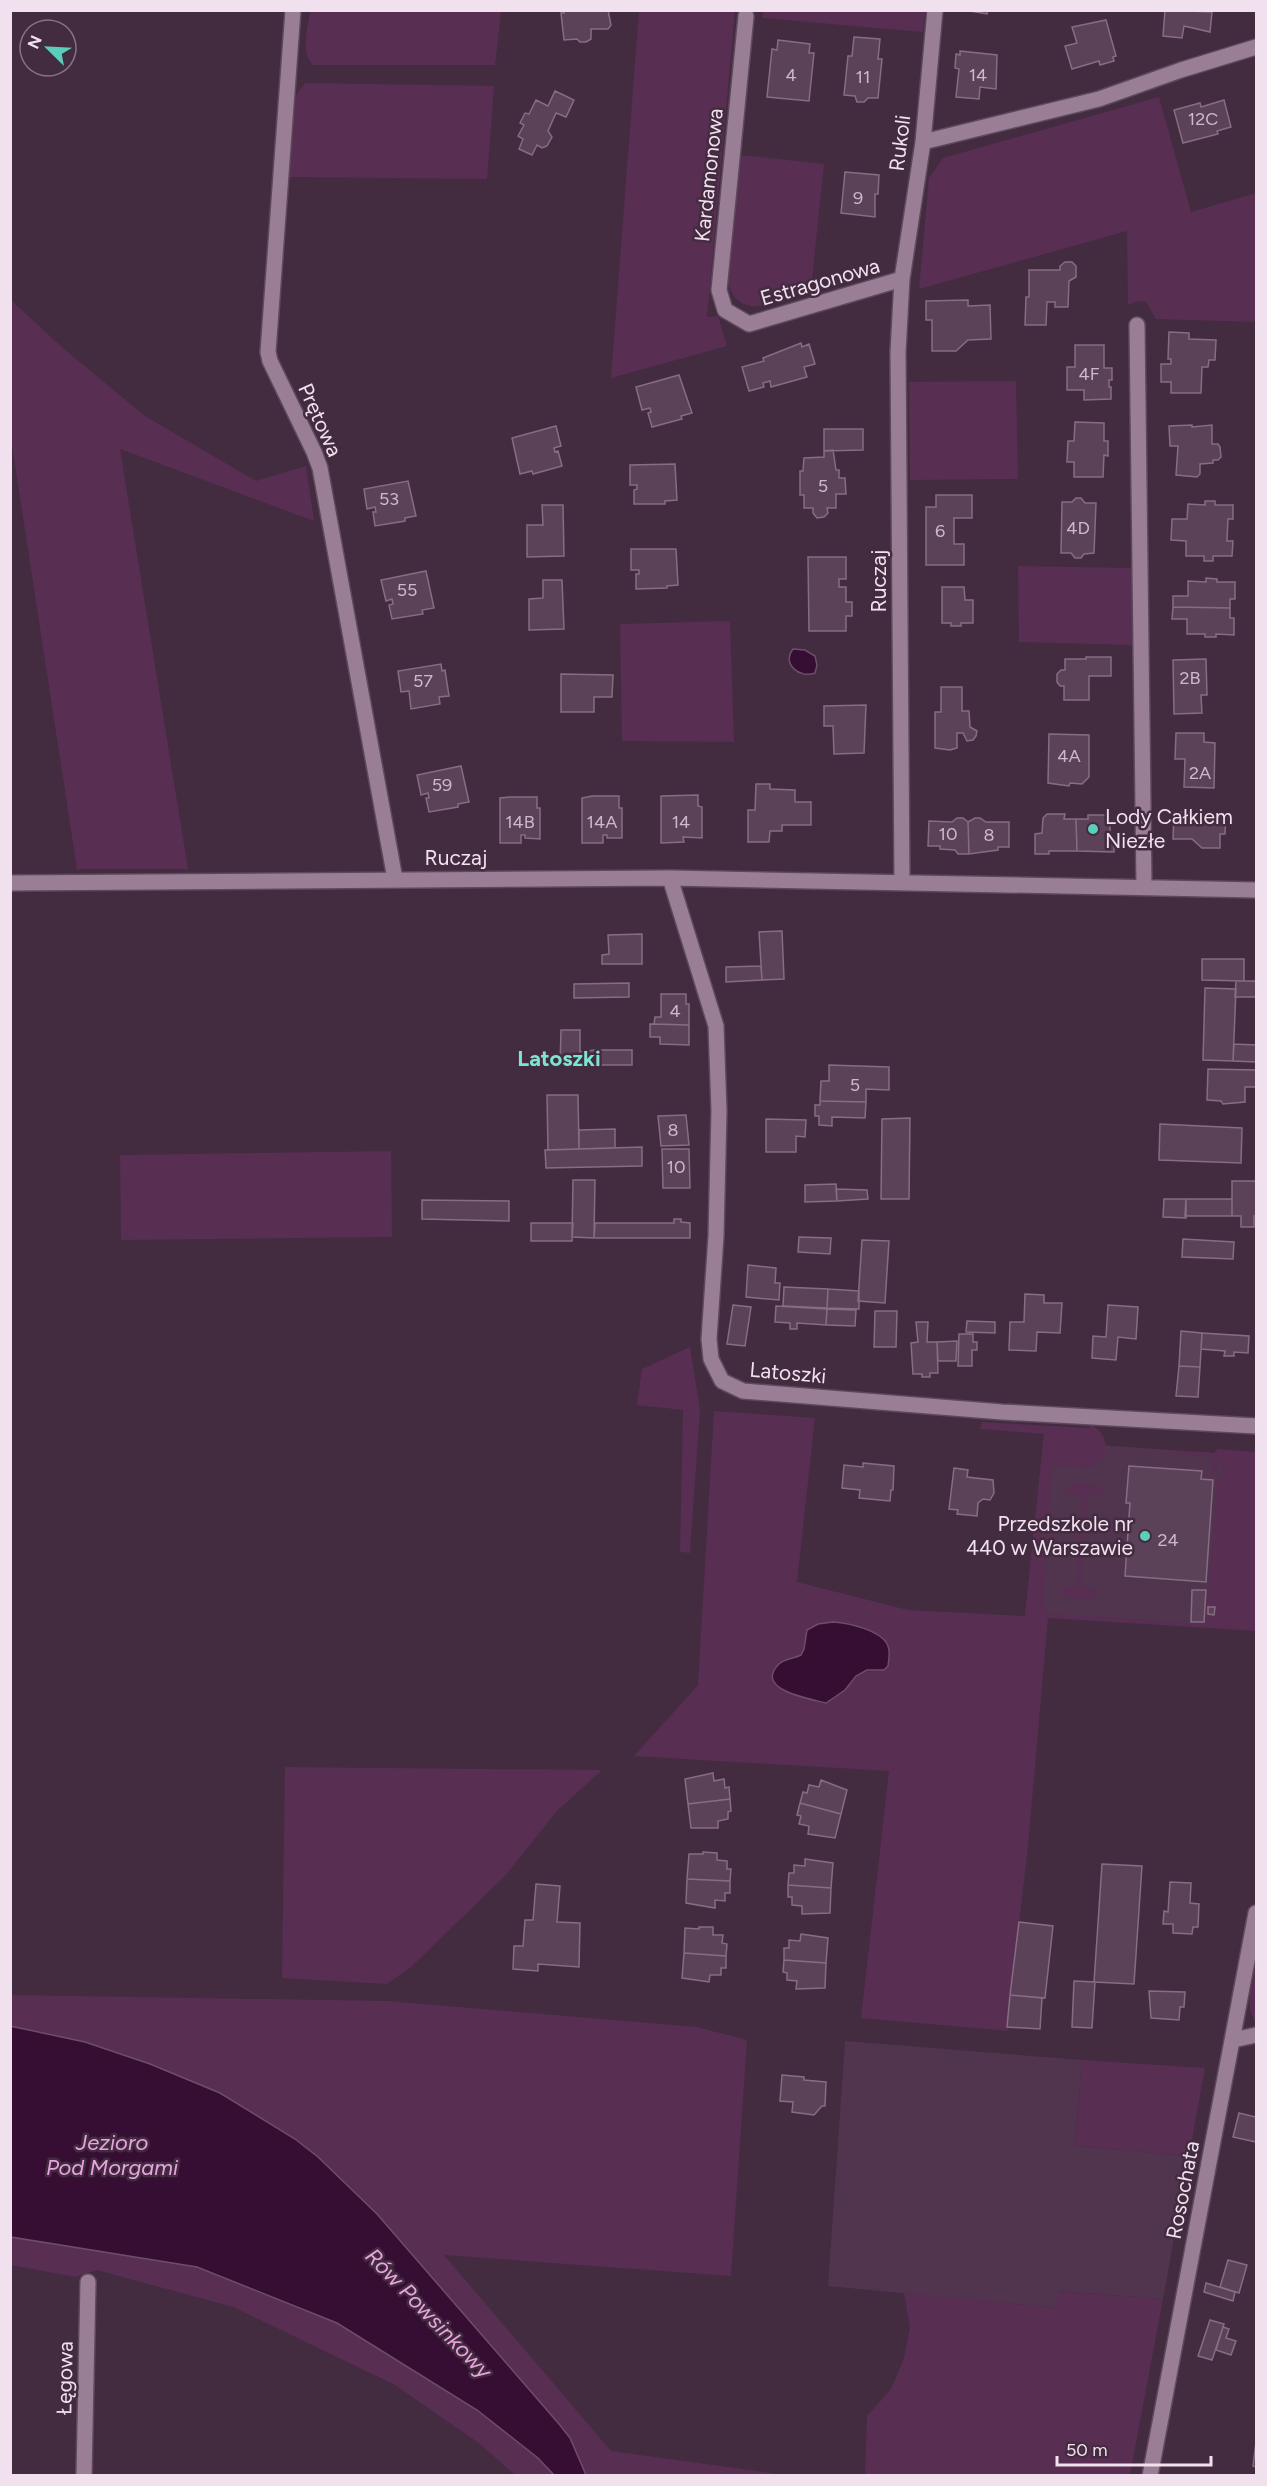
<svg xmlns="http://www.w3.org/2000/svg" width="1267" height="2486" font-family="Figtree,sans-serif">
  <rect width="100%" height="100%" fill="#432b40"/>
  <!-- built -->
  <path fill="#51354e" d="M1044,1433L1100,1445L1256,1456V1630L1025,1616Z
    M845,2041L1082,2060L1075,2146L1189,2156L1163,2299L1059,2291L1058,2308L828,2286Z"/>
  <!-- green -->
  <path fill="#582e53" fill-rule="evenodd" d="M310,11H501L495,65H313C300,53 308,27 310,11Z
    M639,11H735L707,317L718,316L727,346L611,378Z
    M763,11V10L925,11L923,32L762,18Z
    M305,83L494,86L487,179L289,177L296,95Z
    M1159,97L1191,212L1256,193V322L1156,319L1146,302L1137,301L1128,305L1127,231L919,289L929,178L943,158Z
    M741,155L824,164L811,289C781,300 734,327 727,276Z
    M11,300L64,349L145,416L256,481L306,466L314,521L120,449L188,869H77L11,439Z
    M1016,381L1018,479L910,480L909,382Z
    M1018,566L1132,568V645L1019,642Z
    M730,621L734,742L622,741L620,624Z
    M391,1151L392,1237L121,1240L120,1155Z
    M690,1347L700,1410L690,1553L680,1552L683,1410L637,1405L642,1369Z
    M714,1411L815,1418L797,1582L908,1610L1025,1616L1044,1434L980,1429L982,1422L1089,1428L1090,1425C1111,1432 1110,1460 1090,1468L1052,1465L1043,1613L1204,1624L1206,1587L1209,1586L1217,1477H1221L1222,1463L1218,1464L1216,1476H1212L1213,1457L1172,1453V1450L1214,1453L1218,1449L1256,1452V1631L1048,1618L1028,1846L1007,2027L1009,2031L861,2018L889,1771L634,1756L698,1685ZM833,1622L880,1671C862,1670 856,1676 845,1690L785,1660L801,1655L804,1649L807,1630L818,1624Z
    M1074,1483L1096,1485L1103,1492V1496L1087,1495L1081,1588L1096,1589L1095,1595L1088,1600L1067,1598L1061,1591L1060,1587H1076L1082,1495L1067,1493L1068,1488Z
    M285,1767L602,1770L557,1811L505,1876L411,1967L387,1984L282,1978Z
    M1256,1963V2022C1243,2006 1253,1982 1256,1963Z
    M10,1995L388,2001L697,2027L747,2040L731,2276L444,2255L611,2451L786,2475H515L480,2444L395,2385L233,2307L97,2270L75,2277L11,2265Z
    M1082,2060L1205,2068L1189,2156L1075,2146Z
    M1058,2291L1163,2299L1130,2475H865L867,2416L891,2389L904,2358L910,2327L904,2293L1058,2308Z"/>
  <!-- water -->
  <path fill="#360e33" stroke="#6e4d6b" stroke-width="1.5" d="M793,649L805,650L815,656L817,665L815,673C800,679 781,664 793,649Z
    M833,1622C848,1623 882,1630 888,1646C890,1651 889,1660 888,1666L884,1670H867L856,1676L845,1690L826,1703C811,1699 753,1690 779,1664C785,1658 794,1659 801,1655L804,1649L807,1630L818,1624Z
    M10,2026L85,2042L150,2064L220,2093L295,2139L318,2157L377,2214L559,2424L570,2438L586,2475H554L538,2458L477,2410L337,2323L197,2267L11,2237Z"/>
  <!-- building -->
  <path fill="#5c4259" stroke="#886c83" stroke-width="1.5" d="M564,10H608L611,25L608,29H591V39L586,42H580L577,39L564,40L561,13H564Z
    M964,10H988L987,14Z
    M1165,10L1212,12L1210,32L1184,26L1182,38L1163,36Z
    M1106,20L1116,56L1113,57L1114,61L1100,65L1099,61L1072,69L1065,46L1077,43L1072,27Z
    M854,37L880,39L878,59H882L878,98H868L864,102H857L855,96L844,95L848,56H852Z
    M778,40L810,44L809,53H814L809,101L767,97L772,49L777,50Z
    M960,51L997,55L996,89L980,87L979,99L956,97L959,69L955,68L956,54L960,55Z
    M555,91L574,100L566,117L556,113L548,131L552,137L547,146L542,148L537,145L532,155L519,149L523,139L518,136L524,125L520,123L525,113L529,114L536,100L548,106Z
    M1224,100L1231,127L1217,131L1218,134L1183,143L1174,110L1200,103L1201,107Z
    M845,172L879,175L878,194H875V217L841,213Z
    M1065,262H1072L1076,266V277L1069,281L1068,307H1055V302H1047L1046,325H1025L1026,297H1029V270H1060V266Z
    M968,300V306L990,305L991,339L968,340L956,351H932V320H926V301Z
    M1169,332L1189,333V339L1216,340L1215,360H1209L1208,367H1202L1201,393H1171V382H1161V364H1171V359H1168Z
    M801,343L802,347L809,344L815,364L804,367L807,377L771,387L770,381L763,383L764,387L749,391L742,367L764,361L763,358Z
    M1075,345H1104V368H1112V380H1109V387H1111V399L1084,400V390H1067V367H1075Z
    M679,375L692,413L681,416L682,419L652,427L648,413L651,412L650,408L642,410L636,387Z
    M1075,422L1104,423V441H1108V456L1104,455L1103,477H1074V462H1067L1068,441H1074Z
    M1192,425V427L1212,425V444H1218L1220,447L1221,457L1218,460H1213V463L1200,464V474L1197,477L1176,475L1178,446H1170L1169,426Z
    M556,426L561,446L554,448L555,452L558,451L562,466L533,474L532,471L520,474L512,438Z
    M824,429H863V450L824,451Z
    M833,450L836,470H839V478H845L846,494H836V508H827L828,513L824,517L817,518L813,513V508H804V495H800V471H803L804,458L824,457V451Z
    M675,464L677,500L665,501V504H634V490L637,489V485H630V465Z
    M408,481L416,516L405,518V521L375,526L373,512H376L375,507L367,509L364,489Z
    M936,495H972V518H954V544H964V565H926V507H936Z
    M1076,498H1081L1085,503H1096L1094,553L1084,554L1081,558H1075L1071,553H1061L1062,502H1072Z
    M1205,501H1215V505H1233V519H1228L1227,541H1233L1232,556H1213V561H1204V556H1186V541L1171,540L1172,519H1187L1188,504L1205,505Z
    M542,505H563L564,556L527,557V525H543Z
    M631,549H676L678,585L667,586V588L636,589V574H639V570H631Z
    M808,557H846V579H839V587H846V602H852V616H846V631H809Z
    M426,571L434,608L422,610L423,614L392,619L389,605L393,604L392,599L386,601L381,580Z
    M1206,578L1217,579V582H1235V599H1230V608L1173,607V596H1188V581L1206,582Z
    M543,580H562L564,629L529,630V599L543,598Z
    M942,587H964L965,600H973V623H961V626H951V623H942Z
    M1173,607L1230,608V618H1234V635L1216,634V637H1205V634H1187V619H1172Z
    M1086,657H1111V676H1089V700H1064V686H1060L1057,682V674L1061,670H1065V659H1086Z
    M1206,659L1207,695H1201L1202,713L1174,714L1173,660Z
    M441,664L442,671L445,670L449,696L439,697L440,704L411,709L409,691L401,692L398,671Z
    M561,674L613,675L612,697H594V712H561Z
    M941,687H962V711H969L970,727L977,731L976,736L973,740L967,741L963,733H957V748L950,750L935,748V712H941Z
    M866,705L864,753L834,754L833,726H824V706Z
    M1176,733H1204V742L1215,743L1214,788L1184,787L1185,759H1175Z
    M1049,734L1089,735V777L1082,784L1070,783L1069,786L1048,783Z
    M461,766L469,802L458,804V807L429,812L426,798H429L428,793L421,795L417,775Z
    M756,784H770V789L795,790V802H811V825H782V831H770L769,842H748V810H755Z
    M698,795V806L702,807V838L683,837L684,842L661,843V796Z
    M592,796H619V808H622V838H607V835H603V843H582V798Z
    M510,797H537V808H540V839L525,838V835H521V843H500V798Z
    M1174,812L1226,814L1225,834H1220V848H1202L1192,839H1173Z
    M1047,814H1065L1064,819H1076L1077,851H1049V854H1035V834L1042,833L1043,818Z
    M1088,815H1107L1110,819V839H1114V852L1077,851L1076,819H1088Z
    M957,818H963L968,822L969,854H958L955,850L940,849V846H928L929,821L952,822Z
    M975,818H980L986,822H1009V847H998V850L969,854L968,822Z
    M782,931L784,979L762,980L759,932Z
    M642,934V964H602V955L609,954L608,935Z
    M1202,959H1244V981L1202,980Z
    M761,966L762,980L726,982V967Z
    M1236,981H1256V997H1235Z
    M629,983V997L574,998V984Z
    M1205,988L1236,989L1233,1061L1203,1060Z
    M661,994H686V1004H689V1025L654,1024L655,1017H661Z
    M650,1024L689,1025V1045L660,1044V1037H650Z
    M561,1030H580V1065H560Z
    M1234,1044L1256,1045V1062L1233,1061Z
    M595,1050H632V1065H580V1052Z
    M829,1065L889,1067V1090L866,1089V1102L820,1101L821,1081H829Z
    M1208,1069L1256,1070V1087H1245V1102L1223,1104L1221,1101L1207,1100Z
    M547,1095H578L579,1149L548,1150Z
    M820,1101L866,1102L865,1118L832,1117V1126L819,1125V1116H815V1105H820Z
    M686,1115L689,1145L661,1146L658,1116Z
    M910,1118L909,1199H881L882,1119Z
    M766,1119L806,1120L805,1137L796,1136V1152H766Z
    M1160,1124L1242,1128L1241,1163L1159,1160Z
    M615,1129V1148L579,1149V1130Z
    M642,1147V1166L546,1168L545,1150Z
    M662,1149H689L690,1188H663Z
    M573,1180H595L594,1238L572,1237Z
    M1232,1181H1256V1216H1254V1227H1241V1216H1232Z
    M836,1184L837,1201L805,1202V1185Z
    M836,1189L867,1190L868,1199L837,1201Z
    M1164,1199H1186V1218L1163,1217Z
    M1186,1199H1232V1216H1185Z
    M422,1200L509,1201V1221L422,1219Z
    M674,1219H681V1222L690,1223V1238H594L595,1223H674Z
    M531,1223H573L572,1241H531Z
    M799,1237L831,1238L830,1254L798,1252Z
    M1183,1239L1234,1242L1233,1259L1182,1257Z
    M862,1240L889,1241L885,1303L858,1301Z
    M748,1265L776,1268L775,1283H780L779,1300L746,1297Z
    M784,1287L828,1289L827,1308L783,1306Z
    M828,1289L859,1291V1309L827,1308Z
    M1025,1294L1044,1295V1303H1062L1060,1333L1037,1332L1036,1351L1009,1350L1010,1322H1024Z
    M733,1305L751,1307L745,1346L727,1344Z
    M1108,1305L1138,1307L1136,1339L1118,1337L1116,1360L1092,1358L1093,1336L1106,1337Z
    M776,1306L827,1309L826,1325L797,1323V1329H790V1323L775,1322Z
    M827,1309L856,1310L855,1326L826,1325Z
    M875,1311H897L896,1347H874Z
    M967,1321L995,1322V1333L966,1332Z
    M916,1322H928L927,1342H937L938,1373H930V1377H922V1374H913L911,1343L918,1342Z
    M1181,1331L1202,1333L1200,1367L1179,1366Z
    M1202,1333L1249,1336L1248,1353L1234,1352V1356H1224L1225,1351L1201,1349Z
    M959,1334H973V1342H977V1350H972V1366H958Z
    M957,1341L956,1361H938L937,1342Z
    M1179,1366L1200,1367L1198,1397L1176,1396Z
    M863,1463L894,1466L893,1490H891L890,1501L859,1498L860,1490L842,1488L844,1465L863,1467Z
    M1129,1466L1202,1471L1201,1479L1213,1480L1206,1582L1125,1576L1130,1503H1126Z
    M954,1468L968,1470L967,1477L993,1480L994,1493L990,1500L983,1499L978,1503L977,1516L957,1514L958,1510L949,1509Z
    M1192,1590H1206L1204,1622H1191Z
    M1208,1607H1215L1214,1615L1208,1614Z
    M713,1773L714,1781L724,1779L725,1788L729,1787L730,1799L688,1804L685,1779Z
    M821,1780L847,1790L841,1814L800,1803L803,1792L807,1793L809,1785L819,1787Z
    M730,1799L731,1811L728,1812V1819L718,1821V1828H691L688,1804Z
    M800,1803L841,1814L835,1838L808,1834L809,1826L799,1824L801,1816L797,1815Z
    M703,1852L717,1853V1860L727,1861V1869H731L730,1881L687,1879L689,1854H703Z
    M805,1859L833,1863L831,1888L788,1885L789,1873H794V1865L805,1866Z
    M1102,1864L1142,1866L1134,1984L1094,1982Z
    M687,1879L730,1881V1893H725V1901L715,1900V1908L686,1903Z
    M1170,1882L1191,1883L1190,1903L1199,1904L1198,1927H1193L1192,1934L1173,1933V1924H1163L1164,1911L1168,1912Z
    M536,1884L560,1886L557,1922L580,1923L579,1967L538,1964V1971L513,1969L514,1946H523L525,1920H533Z
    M788,1885L831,1888L830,1913L802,1914V1906L792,1905V1897H788Z
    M1019,1922L1053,1926L1045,1998L1010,1995Z
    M699,1927H713V1935H723L722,1943L727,1944L726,1956L684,1953L685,1928L699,1929Z
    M801,1934L828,1938L826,1963L784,1960V1948H789V1940L800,1941Z
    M684,1953L726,1956V1968H721V1975H710L709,1982L682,1978Z
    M784,1960L826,1963L825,1988L796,1989L797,1981L787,1980V1973L783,1972Z
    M1074,1981L1095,1982L1092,2028L1072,2027Z
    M1149,1991L1185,1992L1184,2007H1180L1179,2020L1151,2018Z
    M1010,1995L1042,1998L1040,2029L1007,2027Z
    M782,2075L804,2077V2080L826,2082L825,2106H822L814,2115L792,2112L793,2102L780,2101Z
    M1239,2113L1256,2117V2142L1233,2137Z
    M1228,2260L1247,2265L1239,2293L1220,2287Z
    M1206,2283L1235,2292L1233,2301L1204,2292Z
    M1210,2320L1224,2324L1212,2360L1198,2356Z
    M1223,2327L1229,2329L1226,2338L1236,2341L1231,2355L1216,2350Z
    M1256,2442V2467L1253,2466Z"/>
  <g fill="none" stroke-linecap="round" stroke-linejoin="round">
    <!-- minor casing -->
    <g stroke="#5d495b" stroke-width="18">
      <path id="minor" d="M293,10L268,352L270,361L314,452L320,468L395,879
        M746,16L719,290L725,310L749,324L902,279
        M923,142L1099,99L1181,70L1256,47
        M1137,325L1144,886
        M670,878L716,1026L719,1111L716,1236L709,1339L711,1359L722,1381L743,1391L1002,1412L1256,1426
        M902,882L898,352L902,279L923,142L935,10
        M10,883L670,878L1256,890
        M1233,2040L1256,2035
        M84,2476L88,2282
        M1150,2476L1256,1913"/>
    </g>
    <!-- minor -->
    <use href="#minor" stroke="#9a7e96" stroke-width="15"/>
  </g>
  <!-- markers -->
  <g fill="#5bcebb" stroke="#432b40" stroke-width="2">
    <circle cx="1093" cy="829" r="6"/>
    <circle cx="1145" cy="1536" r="6"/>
  </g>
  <g text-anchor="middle" stroke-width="5" stroke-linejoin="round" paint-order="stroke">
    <!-- number labels -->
    <g font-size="18" fill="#ccb9c9">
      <text x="791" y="81">4</text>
      <text x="978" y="81">14</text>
      <text x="863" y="83">11</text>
      <text x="1203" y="125">12C</text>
      <text x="858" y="204">9</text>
      <text x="1089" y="380">4F</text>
      <text x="823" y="492">5</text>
      <text x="389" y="505">53</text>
      <text x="1078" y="534">4D</text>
      <text x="940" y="537">6</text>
      <text x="407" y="596">55</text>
      <text x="1190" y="684">2B</text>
      <text x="423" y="687">57</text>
      <text x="1069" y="762">4A</text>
      <text x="1200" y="779">2A</text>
      <text x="442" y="791">59</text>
      <text x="520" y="828">14B</text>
      <text x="602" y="828">14A</text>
      <text x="681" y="828">14</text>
      <text x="948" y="840">10</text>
      <text x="989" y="841">8</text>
      <text x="675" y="1017">4</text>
      <text x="855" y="1091">5</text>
      <text x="673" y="1136">8</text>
      <text x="676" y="1173">10</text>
      <text x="1168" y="1546">24</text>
    </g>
    <!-- street labels -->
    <g font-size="21" fill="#f1e1ee" stroke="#432b40">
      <text transform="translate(900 143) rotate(-83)" y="7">Rukoli</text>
      <text transform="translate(709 175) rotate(-84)" y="7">Kardamonowa</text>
      <text transform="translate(820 282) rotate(-16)" y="7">Estragonowa</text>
      <text transform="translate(320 420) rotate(66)" y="7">Prętowa</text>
      <text transform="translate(879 581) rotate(-90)" y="7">Ruczaj</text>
      <text x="456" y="865">Ruczaj</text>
      <text transform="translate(788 1373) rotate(5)" y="7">Latoszki</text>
      <text transform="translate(1183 2190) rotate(-79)" y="7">Rosochata</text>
      <text transform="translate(65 2378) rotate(-89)" y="7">Łęgowa</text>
    </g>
    <!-- poi labels -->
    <g font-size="21" fill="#f1e1ee" stroke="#432b40" text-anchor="start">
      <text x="1105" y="824">Lody Całkiem<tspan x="1105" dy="24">Niezłe</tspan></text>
      <text x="1133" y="1531" text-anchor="end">Przedszkole nr<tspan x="1133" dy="24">440 w Warszawie</tspan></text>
    </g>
    <!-- neighbourhood labels -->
    <g font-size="22" font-weight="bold" fill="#7ee4d2" stroke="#432b40">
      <text x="559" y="1066">Latoszki</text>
    </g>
    <!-- water labels -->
    <g font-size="22" font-style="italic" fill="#e9a4e0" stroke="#432b40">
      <text x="112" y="2150">Jezioro<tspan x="112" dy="25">Pod Morgami</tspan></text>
      <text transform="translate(429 2313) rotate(46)" y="8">Rów Powsinkowy</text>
    </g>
  </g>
  <!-- border -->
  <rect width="1267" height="2486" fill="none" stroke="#f1e1ee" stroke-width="24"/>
  <!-- north arrow -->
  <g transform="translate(48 48) rotate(294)"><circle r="28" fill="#432b40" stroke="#897486" stroke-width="1.5"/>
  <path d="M0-4.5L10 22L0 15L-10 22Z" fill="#5bcebb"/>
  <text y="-9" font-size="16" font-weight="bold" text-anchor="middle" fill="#f1e1ee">N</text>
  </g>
  <!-- scale -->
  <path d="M1057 2456v9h154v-9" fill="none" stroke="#f1e1ee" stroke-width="3"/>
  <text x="1066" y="2456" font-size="18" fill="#f1e1ee" stroke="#432b40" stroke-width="4.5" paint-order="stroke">50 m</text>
</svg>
